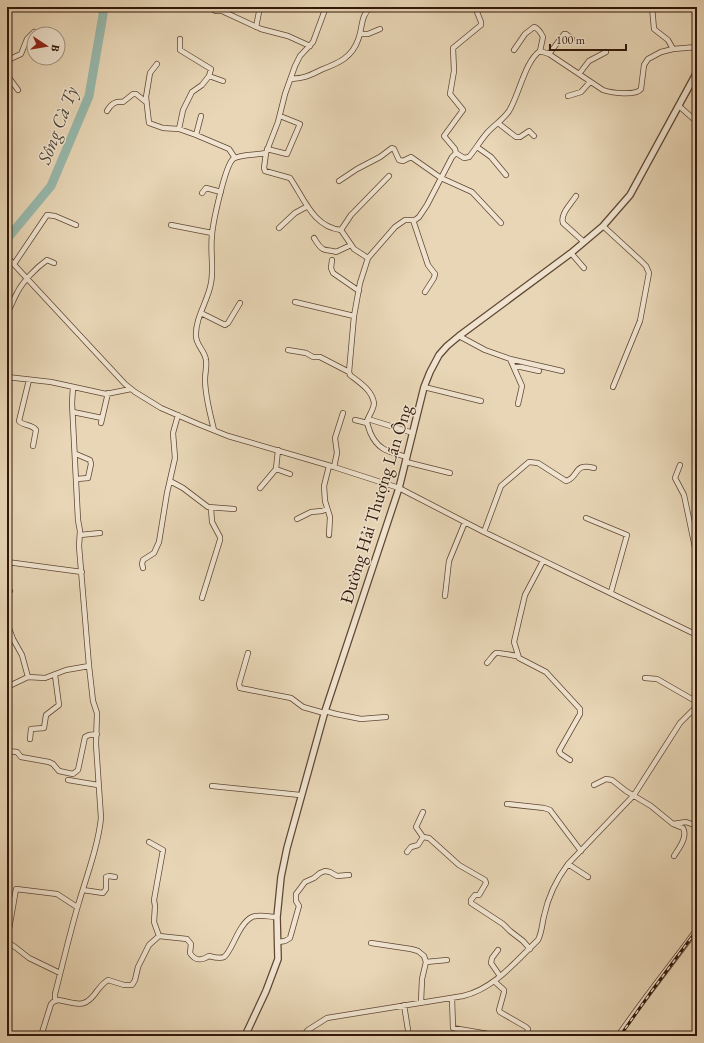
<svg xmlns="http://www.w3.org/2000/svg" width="704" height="1043" font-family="'EB Garamond',serif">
  <rect width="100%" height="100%" fill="#e8d6b6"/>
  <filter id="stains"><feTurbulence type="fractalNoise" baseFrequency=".005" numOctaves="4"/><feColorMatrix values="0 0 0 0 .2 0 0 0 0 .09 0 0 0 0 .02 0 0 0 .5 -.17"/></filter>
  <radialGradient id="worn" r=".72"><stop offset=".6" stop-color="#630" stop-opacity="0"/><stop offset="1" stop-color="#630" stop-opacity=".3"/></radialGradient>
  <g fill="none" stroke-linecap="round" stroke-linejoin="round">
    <!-- river -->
    <path stroke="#97b9ad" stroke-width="9" d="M7,239L51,186L89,96L103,15V7"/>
    <!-- minor casing -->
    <g stroke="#604734" stroke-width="6">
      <path id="minor" d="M208,7L216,11H222L261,29L288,36L310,46
        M652,7L654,29L668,40L673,49
        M256,27L260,7
        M360,34H368L380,29
        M180,39V50L211,69L209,76
        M514,50L525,34L534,27C538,28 541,33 543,37L540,51
        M549,54L564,34H566L572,39
        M7,58L10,59L21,54L27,39L34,32
        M157,64L150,73L146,97L149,123L163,128L179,129L196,135L229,149L235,158
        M579,74L589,61L606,52
        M7,75L18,90
        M291,79C307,78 310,75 323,69C339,63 352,57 358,40C363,28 360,14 372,7
        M568,96L581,92L590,82
        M679,106L697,122
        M107,111C111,104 115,101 123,102L133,94H136L146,102
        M498,123L516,137H520L529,131L534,136
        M179,129L183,110L192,92L202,85L209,76L223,81
        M196,135L201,116
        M477,147L491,157L506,175
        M267,149L287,154L300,124L280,116
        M266,153L264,168L265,171L290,178C304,198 313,227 341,230L354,249L368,258
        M456,153L455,149L444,136L463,110L450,94L454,71L453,48L481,25V22L475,7
        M339,181L357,169L380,157L392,148L394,149L399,160L403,161L411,157L441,178L472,192L501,223
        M202,193L206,188L221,192
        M576,196C571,204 560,214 563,223L584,242
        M413,220L428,265L435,274L434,278L425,292
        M171,225L212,233
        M603,226L641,261L646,266L649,273L640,321L613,387
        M279,228L295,213L306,207
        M341,230L351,215L389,176
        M314,238C316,241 319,247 323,249C326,251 332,250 336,252L351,245
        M571,253L584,268
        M7,257L125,384L135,392L161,408L198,424L228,436L334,467L399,488L484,532L697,635
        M332,260L331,268L333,273L359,291
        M14,264L47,215L55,216L76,225
        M295,302L354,316
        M7,313C11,307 13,300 17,293C23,281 36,268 47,260L54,263
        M201,313L225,325L228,323L240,303
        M459,336L485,350L510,359L562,371
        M288,350L306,353L313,357H320L349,372
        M510,359L522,386L518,404
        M514,367H521L539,371
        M7,377L51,382L106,394L131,389
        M29,380L19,421C23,426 32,424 36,430L33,446
        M424,387L481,401
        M73,412L102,418
        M368,419L413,433
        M355,420L367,423
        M101,423L108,393
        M214,430C210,413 205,396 205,379C205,373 207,367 206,360C205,351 196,345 196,336C195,318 208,301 211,283C214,268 210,251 212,235C213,222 225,166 233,159C239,154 258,155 266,153L278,122L285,94L295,66L300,56L313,42L326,7
        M76,454L90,460L91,464L88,478L77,479
        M407,457C390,452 378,451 370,432C369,428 367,425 367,421C369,415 374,409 374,403C372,390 359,382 350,375L349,372L354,316L360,283L368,258L395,227L405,220H415L419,217L427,205L452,157L456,153L464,158L469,157C475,150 480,141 487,133C494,125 503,120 509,111C519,95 525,61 540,51L549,54L603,90C611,93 636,96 641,89L644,65L648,59L661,52L673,49L697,47
        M406,462L450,473
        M680,465L675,478L684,495L697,557
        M334,467L337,453L335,438L343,413
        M276,469L290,474
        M170,481L183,488L208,507L234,509
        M260,488L276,469L278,450
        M586,518L627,535L611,592
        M297,519L311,512L322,511L327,509
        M484,532L501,486L529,462L538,463L566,481C579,478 573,462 594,468
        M80,535L100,533
        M329,535L330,517L325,501L324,486L329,466
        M543,561L525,595L520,616L514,642L519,658L546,672L580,709V714L559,751L561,754L570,760
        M7,562L82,572
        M143,568L142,564L143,560L154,553L159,542L167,493L175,458L173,433L178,415
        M7,571L9,561
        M7,588L10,591
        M445,596L449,561L465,522
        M202,598L220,540V537L212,522L211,508
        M7,623L13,639L22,655L28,677
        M248,653L239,684L240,688L291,698L303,707L324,713
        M487,663C490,660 493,655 496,653C498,652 514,656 518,656
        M645,678L657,679L697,702
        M7,687L28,677L45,678L66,670L89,666
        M325,711L336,714L361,719L386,717
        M30,739L31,729L44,728L46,715L59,705L55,675
        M7,751L17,752L21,757L49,762L53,764L59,771L73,774L78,770L85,737L89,735L97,734
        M68,780L98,785
        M594,785L606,779L612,780L626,791L651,806L673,824L686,822L697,826
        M212,786L300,795
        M507,804L544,808L550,810L581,851
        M423,812L416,827L423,837
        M673,824L683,828C688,837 679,848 674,856
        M149,842L163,850L154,900L155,906L154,922L159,936
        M407,852L411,847L418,845L423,837L429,838L459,865L485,880L486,883L479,895H475L471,900V903L503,924L510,931L523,941L530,949
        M568,864L588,877
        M83,890L103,893L106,889V877L109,876L115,877
        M7,935L9,929L16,889L57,894L77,907
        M7,942L15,947L29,958L60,973
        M278,942L285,941L290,938L299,906L296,901V894L305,882L314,878L320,873L325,871L330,872L337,876L349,875
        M371,943L411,949L418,951L424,956L426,962L422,979L421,1002
        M498,950L492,958L491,963L500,976
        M426,962L447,960
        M494,981L504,990V992L499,1010L500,1012L526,1027L528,1029L527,1034
        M452,998L453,1028L494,1035
        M55,1000V994C63,963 70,932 79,902C87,875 98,846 101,818L96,744L97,713L93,701L89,666L79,546L80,531L78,520L72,403L73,387
        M404,1005L409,1036
        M41,1036L51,1004L53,1002L58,1000C77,1003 84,1010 97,991C100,987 103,983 108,980L124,985H132L135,980L138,967L149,945L159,936L187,939L191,944L190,953C195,961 201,961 209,956C213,957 220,959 224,957C232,952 238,924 252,917C259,914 270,917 277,917
        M303,1036L308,1030L327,1018L463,996C494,989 516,961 538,940C542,932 542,924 544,916C548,897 556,880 568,864L634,795L680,723L697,706
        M618,1036C643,999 671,965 697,929"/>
    </g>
    <!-- tertiary casing -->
    <g stroke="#604734" stroke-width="8">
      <path id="tertiary" d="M245,1036L266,991L278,959L277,917L281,877L287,848L325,711L399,488L424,387L430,372L439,355L447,346L459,336L571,253L603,226L630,195L697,72"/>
    </g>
    <!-- minor -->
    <use href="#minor" stroke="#f0e4d0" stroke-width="4.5"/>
    <!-- tertiary -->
    <use href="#tertiary" stroke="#f0e4d0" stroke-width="5.5"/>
    <!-- rail casing -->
    <g stroke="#321709" stroke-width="3">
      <path id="rail" d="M620,1036L651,992L697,930"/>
    </g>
    <!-- rail -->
    <use href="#rail" stroke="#f0e4d0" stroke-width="1.5" stroke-dasharray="4.5" stroke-linecap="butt"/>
  </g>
  <g text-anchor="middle" stroke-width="3" stroke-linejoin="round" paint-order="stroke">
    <!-- street labels -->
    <g font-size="18" fill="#321709" stroke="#f0e4d0">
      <text transform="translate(376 504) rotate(-73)" y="6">Đường Hải Thượng Lãn Ông</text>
    </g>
    <!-- water labels -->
    <g font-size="19" font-style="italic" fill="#50483a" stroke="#f0e4d0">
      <text transform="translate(57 125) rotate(-69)" y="7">Sông Cà Ty</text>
    </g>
  </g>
  <!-- margin -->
  <rect width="704" height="1043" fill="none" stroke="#e8d6b6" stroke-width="24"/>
  <rect x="8" y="8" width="688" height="1027" fill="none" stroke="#321709" stroke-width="2"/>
  <rect x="12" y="12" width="680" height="1019" fill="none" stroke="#321709"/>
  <!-- north arrow -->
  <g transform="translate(46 46) rotate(102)"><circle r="19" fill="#f0e4d0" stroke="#a49280"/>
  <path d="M0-3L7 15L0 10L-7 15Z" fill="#8f2418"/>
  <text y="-6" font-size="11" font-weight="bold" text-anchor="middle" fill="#321709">B</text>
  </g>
  <!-- scale -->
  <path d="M550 44v6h76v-6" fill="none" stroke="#321709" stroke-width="2"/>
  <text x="556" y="44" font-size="12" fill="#321709" stroke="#f0e4d0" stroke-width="3" paint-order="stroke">100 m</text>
  <rect width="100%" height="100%" filter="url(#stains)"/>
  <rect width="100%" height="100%" fill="url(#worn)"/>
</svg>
